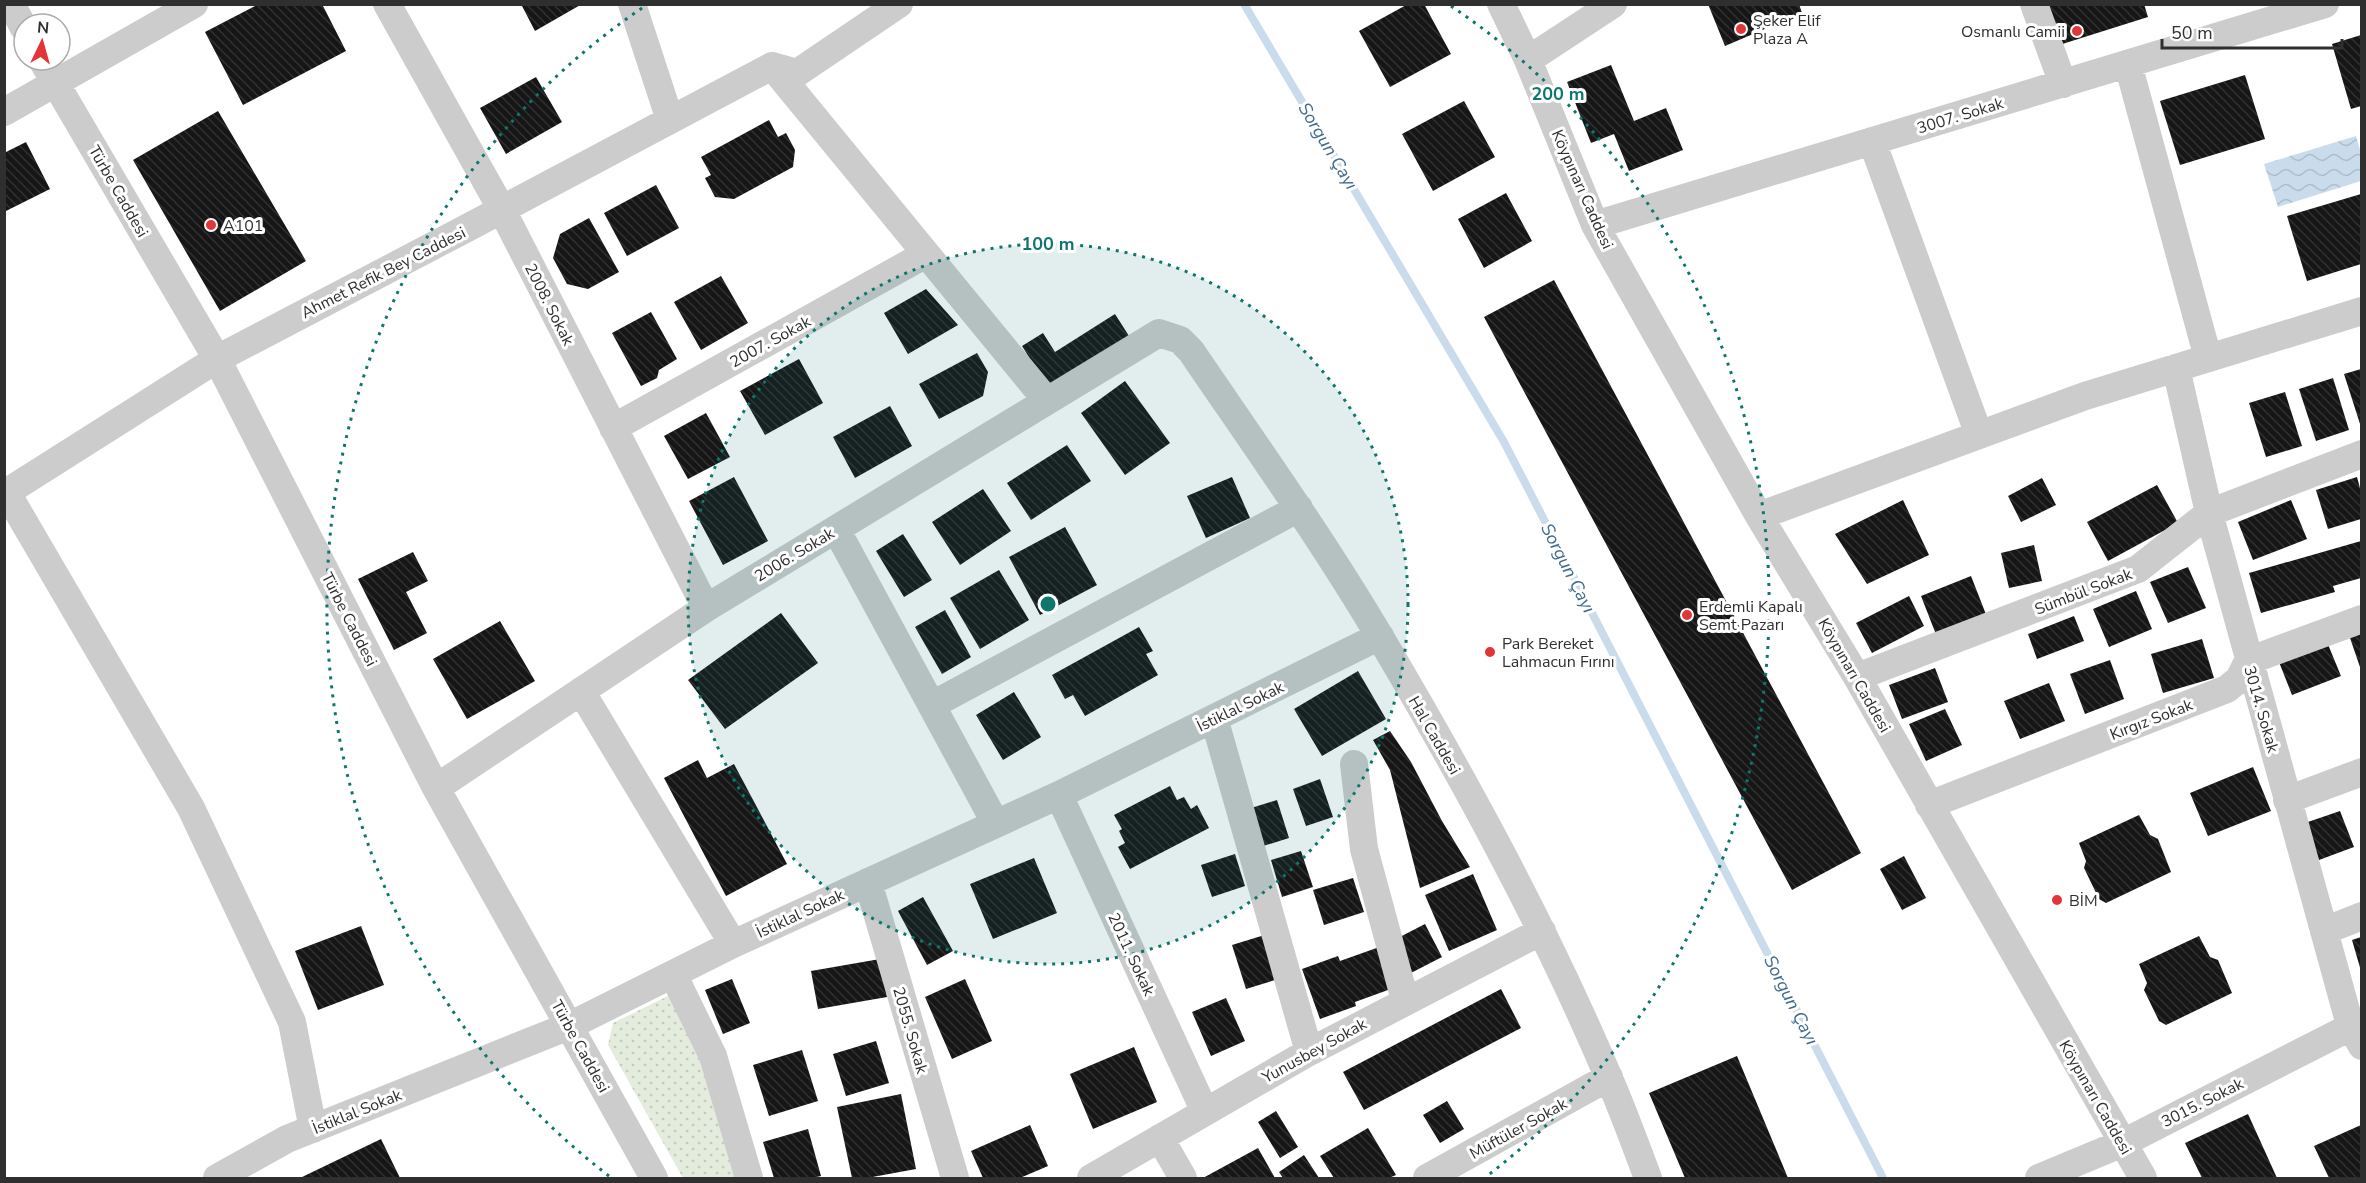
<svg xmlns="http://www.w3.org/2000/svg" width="2366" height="1183" font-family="'Nunito Sans',sans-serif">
  <defs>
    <pattern id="grass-dots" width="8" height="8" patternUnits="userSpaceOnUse" patternTransform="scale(1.5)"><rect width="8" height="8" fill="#e4ecdd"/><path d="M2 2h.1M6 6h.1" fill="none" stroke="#c4cbbe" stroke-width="1.8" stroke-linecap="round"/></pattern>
    <pattern id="water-waves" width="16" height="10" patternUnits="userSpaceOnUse" patternTransform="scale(1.5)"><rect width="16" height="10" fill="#cadceb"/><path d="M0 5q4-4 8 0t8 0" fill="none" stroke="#aebdca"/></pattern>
    <pattern id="building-back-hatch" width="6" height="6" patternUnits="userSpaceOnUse" patternTransform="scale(1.5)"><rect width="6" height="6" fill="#161616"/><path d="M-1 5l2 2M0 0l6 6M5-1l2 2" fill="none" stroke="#303030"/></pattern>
  </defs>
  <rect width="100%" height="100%" fill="#fff"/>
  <!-- grass -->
  <path fill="url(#grass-dots)" d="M670,995L707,1073L739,1178H683L608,1045L613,1023Z"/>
  <!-- water -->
  <path fill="url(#water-waves)" d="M2356,136L2361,153V181L2278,207L2264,164Z"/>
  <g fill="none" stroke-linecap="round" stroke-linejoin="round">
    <!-- stream -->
    <path stroke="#cadceb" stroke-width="8" d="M1244,4L1504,442L1883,1178"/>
  </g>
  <!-- building -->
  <path fill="url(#building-back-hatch)" d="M259,4H322L346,51L243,105L205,32Z
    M521,4H582L535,31Z
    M1408,4H1424L1451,54L1390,87L1359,31Z
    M1708,4H1799L1802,13L1725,46Z
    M2043,4H2144L2148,17L2056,46Z
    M2361,35V106L2351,109L2332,44Z
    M1611,65L1634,121L1666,108L1683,150L1629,171L1614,134L1591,143L1567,82Z
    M2245,75L2265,139L2180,165L2160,101Z
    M536,77L562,122L506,154L480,108Z
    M1464,101L1495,157L1433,191L1402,134Z
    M218,111L306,261L220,311L133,160Z
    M769,120L778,137L786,133L795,150L793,167L734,199L715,197L705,178L711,175L701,157Z
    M26,142L50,189L4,212V153Z
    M656,185L679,228L627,256L604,213Z
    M1506,193L1532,241L1484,268L1458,219Z
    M2361,194V264L2307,281L2287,216Z
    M589,218L619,272L588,289L567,284L553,258L560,234Z
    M721,276L748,323L701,350L674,302Z
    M1554,280L1861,853L1792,890L1484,317Z
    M926,289L958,325L908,354L884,313Z
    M651,312L677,359L659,370L657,378L641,386L612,333Z
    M1115,314L1129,336L1048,388L1022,346L1043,333L1055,352Z
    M977,353L988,372L983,396L939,419L919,384Z
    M799,359L823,403L765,435L740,391Z
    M2361,369V427L2344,374Z
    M2333,378L2349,430L2316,441L2299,389Z
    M1125,381L1170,443L1125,475L1081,413Z
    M2285,392L2302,446L2266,457L2249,403Z
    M890,406L912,446L855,478L833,437Z
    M706,413L730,457L688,479L664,436Z
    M1067,445L1091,481L1031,520L1007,483Z
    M734,477L768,541L723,565L689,501Z
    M1232,477L1250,518L1206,538L1187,496Z
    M2357,477L2361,492V519L2328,529L2316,490Z
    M2042,478L2056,505L2021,522L2008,496Z
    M2157,485L2178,523L2108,561L2087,522Z
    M983,489L1011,531L960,565L932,522Z
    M1903,500L1929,555L1867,584L1835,534Z
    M2291,500L2307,539L2253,560L2238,522Z
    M1065,527L1097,585L1040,615L1009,557Z
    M903,534L932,580L904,597L876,551Z
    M2361,541V578L2333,586L2335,592L2261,613L2249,573Z
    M2034,545L2042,581L2009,588L2001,553Z
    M413,552L428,581L406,592L427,633L394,650L358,579Z
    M2188,567L2206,608L2168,623L2150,582Z
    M999,570L1029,620L980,649L950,598Z
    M1971,576L1987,617L1937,637L1921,596Z
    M2136,591L2152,629L2109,647L2093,609Z
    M1909,596L1924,626L1872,653L1856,623Z
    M945,610L971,657L942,674L915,627Z
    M781,613L818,663L725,729L688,680Z
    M2074,616L2084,641L2037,659L2028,634Z
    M500,621L535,681L467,719L433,659Z
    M1139,627L1153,651L1146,654L1158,675L1085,716L1073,695L1065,699L1052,675Z
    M2361,630V670L2349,635Z
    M2202,639L2214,678L2163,693L2151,654Z
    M2327,642L2341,676L2292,695L2279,662Z
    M2110,660L2124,699L2085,714L2070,674Z
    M1935,668L1948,702L1902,719L1889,685Z
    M1358,671L1386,719L1322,756L1294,709Z
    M2049,683L2065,721L2020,739L2004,701Z
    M1014,692L1041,737L1003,760L976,715Z
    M1945,709L1962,745L1926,761L1909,724Z
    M1390,731L1411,762L1442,821L1470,867L1420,888L1390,770L1373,740Z
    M698,760L707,778L734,764L787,864L726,896L664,778Z
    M2253,767L2271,811L2208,836L2190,793Z
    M1320,779L1333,817L1306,826L1293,789Z
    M1170,786L1177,800L1184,797L1191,809L1197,805L1209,828L1130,869L1118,847L1125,843L1119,831L1122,829L1114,815Z
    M1277,800L1289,838L1260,847L1248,809Z
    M2340,811L2354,847L2319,860L2305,823Z
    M2139,815L2150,835L2158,839L2171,872L2106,903L2099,899L2084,868L2086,861L2079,843Z
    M1301,851L1313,887L1282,897L1271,860Z
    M1235,854L1245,886L1212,897L1201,865Z
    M1904,856L1926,898L1902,910L1880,869Z
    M1034,858L1057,913L993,939L970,884Z
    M1473,874L1497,930L1449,951L1425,895Z
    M1353,878L1364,912L1324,925L1313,890Z
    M923,897L953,951L927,965L898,911Z
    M1425,924L1442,957L1409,974L1392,941Z
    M361,926L384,985L318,1010L295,951Z
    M1271,933L1285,977L1246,989L1232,945Z
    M2199,936L2210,957L2218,960L2232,993L2166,1025L2159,1021L2144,990L2147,983L2139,964Z
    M2361,937V971L2352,940Z
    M1385,945L1399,986L1355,1002L1356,1006L1320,1019L1302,969L1338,956L1340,961Z
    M880,959L887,997L818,1009L811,971Z
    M732,979L750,1023L723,1034L705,990Z
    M965,979L992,1041L952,1059L925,997Z
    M1501,989L1521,1028L1364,1110L1343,1072Z
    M1226,998L1245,1041L1211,1056L1192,1012Z
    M876,1041L889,1083L846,1096L833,1054Z
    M1134,1047L1157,1102L1093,1129L1070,1074Z
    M802,1050L818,1101L769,1116L753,1065Z
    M1737,1056L1788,1178H1685L1649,1093Z
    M901,1094L916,1169L867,1178H852L837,1107Z
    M1447,1101L1464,1129L1440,1143L1423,1115Z
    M1276,1111L1298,1147L1280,1158L1258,1122Z
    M2248,1114L2277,1178H2202L2185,1143Z
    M1030,1125L1048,1166L1020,1178H983L971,1151Z
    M2361,1125V1178H2329L2314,1146Z
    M1368,1128L1396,1175L1389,1178H1334L1320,1156Z
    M808,1129L821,1176L812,1178H774L763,1142Z
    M381,1139L400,1178H300Z
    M1258,1148L1275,1178H1203Z
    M1304,1155L1319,1178H1283L1279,1172Z"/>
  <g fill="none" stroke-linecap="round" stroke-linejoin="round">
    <!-- minor -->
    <path stroke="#ccc" stroke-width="28" d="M11,4L24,28
      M387,4L502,210L706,608
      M632,4L670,120
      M1501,4L1528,60L1595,225L1759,516L1857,677L2143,1178
      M2034,4L2063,84
      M42,60L217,359L436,788L654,1178
      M1528,60L1613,4
      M2128,64L2208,358
      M772,66L1047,401
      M772,66L797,73L899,4
      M4,112L194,4
      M1872,141L1979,435
      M1595,225L2325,4
      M2176,368L2209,513L2350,1025L2362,1046
      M613,428L926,254
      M7,493L191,808L292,1022L313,1129
      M4,494L217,359L467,228L772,66
      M1759,516L2085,396L2362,311
      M836,529L996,824
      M1857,677L2138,569L2209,513L2362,454
      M581,691L733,944
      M932,705L1299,508
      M1214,718L1309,1052
      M1354,764L1364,849L1405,1000
      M436,788L706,608L1159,333L1180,340L1191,351C1255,445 1322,539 1380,637C1464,779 1544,925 1608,1076C1623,1110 1635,1144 1648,1178
      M1059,795L1205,1112
      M2287,800L2362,772
      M1929,805L2227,689L2239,679L2248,661L2362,619
      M868,882L955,1178
      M2324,931L2362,916
      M673,974L713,1056L749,1178
      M1160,1138L1183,1178
      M217,1178L287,1139L569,1026L733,944L1059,795L1380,636
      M1091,1178L1309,1052L1542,931
      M1427,1178L1609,1077
      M2039,1178L2123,1143L2362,1021"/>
  </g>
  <!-- distance rings -->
  <circle cx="1048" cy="604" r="360" fill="#0f766e" fill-opacity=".12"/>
  <g fill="none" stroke="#0f766e" stroke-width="3" stroke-dasharray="3 6">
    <circle cx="1048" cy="604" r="360"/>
    <path d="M609 1176A721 721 0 0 1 645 6M1451 6A721 721 0 0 1 1487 1176"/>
  </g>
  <!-- markers -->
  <g fill="#e23537" stroke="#fff" stroke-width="2">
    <circle cx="1741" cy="29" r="6"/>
    <circle cx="2077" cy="31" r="6"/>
    <circle cx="211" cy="225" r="6"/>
    <circle cx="1687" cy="615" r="6"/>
    <circle cx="1490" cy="652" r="6"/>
    <circle cx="2057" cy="900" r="6"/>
  </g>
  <g text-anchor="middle" stroke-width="6" stroke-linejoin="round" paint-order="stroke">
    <!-- poi labels -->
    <g font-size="16" fill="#2f2f2f" stroke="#fff" text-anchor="start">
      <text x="1753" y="26">Şeker Elif<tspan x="1753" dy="18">Plaza A</tspan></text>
      <text x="2065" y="37" text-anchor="end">Osmanlı Camii</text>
      <text x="223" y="231">A101</text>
      <text x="1699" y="612">Erdemli Kapalı<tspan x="1699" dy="18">Semt Pazarı</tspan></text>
      <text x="1502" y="649">Park Bereket<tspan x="1502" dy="18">Lahmacun Fırını</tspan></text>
      <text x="2069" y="906">BİM</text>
    </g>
    <!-- street labels -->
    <g font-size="16" fill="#2f2f2f" stroke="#fff">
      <text transform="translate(1960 115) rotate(-17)" y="6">3007. Sokak</text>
      <text transform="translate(1583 189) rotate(66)" y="6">Köypınarı Caddesi</text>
      <text transform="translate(119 191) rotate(60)" y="6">Türbe Caddesi</text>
      <text transform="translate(383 272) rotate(-27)" y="6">Ahmet Refik Bey Caddesi</text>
      <text transform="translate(550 304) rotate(63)" y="6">2008. Sokak</text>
      <text transform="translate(770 341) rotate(-29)" y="6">2007. Sokak</text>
      <text transform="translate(794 554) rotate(-31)" y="6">2006. Sokak</text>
      <text transform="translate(2083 591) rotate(-21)" y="6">Sümbül Sokak</text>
      <text transform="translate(350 619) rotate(63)" y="6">Türbe Caddesi</text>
      <text transform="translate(1855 675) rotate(60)" y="6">Köypınarı Caddesi</text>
      <text transform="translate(1240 706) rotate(-26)" y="6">İstiklal Sokak</text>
      <text transform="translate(2262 709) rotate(74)" y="6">3014. Sokak</text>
      <text transform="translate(2151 719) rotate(-21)" y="6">Kırgız Sokak</text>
      <text transform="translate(1435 735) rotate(60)" y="6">Hal Caddesi</text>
      <text transform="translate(800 913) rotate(-25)" y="6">İstiklal Sokak</text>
      <text transform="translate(1132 954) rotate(65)" y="6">2011. Sokak</text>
      <text transform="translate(911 1030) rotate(74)" y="6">2055. Sokak</text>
      <text transform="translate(581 1046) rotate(61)" y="6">Türbe Caddesi</text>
      <text transform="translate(1314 1050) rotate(-29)" y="6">Yunusbey Sokak</text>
      <text transform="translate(2096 1097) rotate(60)" y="6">Köypınarı Caddesi</text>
      <text transform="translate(2202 1102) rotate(-27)" y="6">3015. Sokak</text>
      <text transform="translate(357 1111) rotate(-22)" y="6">İstiklal Sokak</text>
      <text transform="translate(1518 1128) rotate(-29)" y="6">Müftüler Sokak</text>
    </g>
    <!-- water labels -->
    <g font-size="18" font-style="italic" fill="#3e6b90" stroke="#fff">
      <text transform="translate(1328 146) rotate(59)" y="6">Sorgun Çayı</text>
      <text transform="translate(1568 568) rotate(63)" y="6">Sorgun Çayı</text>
      <text transform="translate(1791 1000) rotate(63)" y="6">Sorgun Çayı</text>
    </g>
  </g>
  <circle cx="1048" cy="604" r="9" fill="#0f766e" stroke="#fff" stroke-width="3"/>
  <g font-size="18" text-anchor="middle" font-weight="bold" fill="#0f766e" stroke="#fff" stroke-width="6" stroke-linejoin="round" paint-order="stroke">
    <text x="1558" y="100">200 m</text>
    <text x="1048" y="250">100 m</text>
  </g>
  <!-- border -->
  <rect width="2366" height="1183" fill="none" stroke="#2f2f2f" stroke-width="12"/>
  <!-- north arrow -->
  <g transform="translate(42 42) rotate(5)"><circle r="28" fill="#ffffff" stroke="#acacac" stroke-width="1.5"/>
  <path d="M0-4.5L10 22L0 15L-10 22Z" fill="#e23537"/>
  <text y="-9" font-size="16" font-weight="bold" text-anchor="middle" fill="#2f2f2f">N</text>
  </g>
  <!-- scale -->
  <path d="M2162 39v9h180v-9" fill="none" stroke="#2f2f2f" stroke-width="3"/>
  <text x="2171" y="39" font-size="18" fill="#2f2f2f" stroke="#ffffff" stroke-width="4.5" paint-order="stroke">50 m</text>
</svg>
